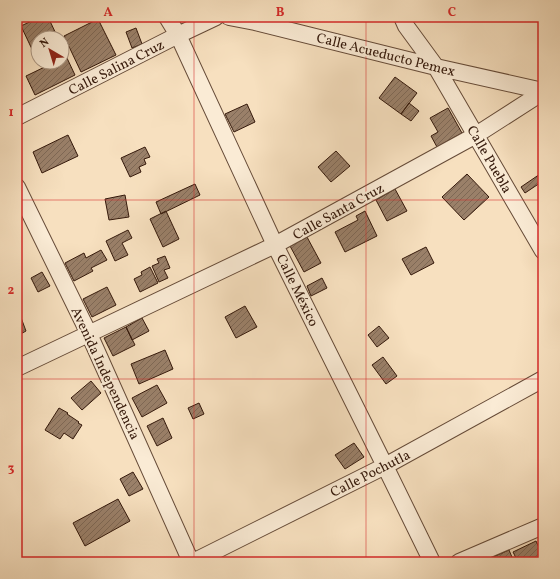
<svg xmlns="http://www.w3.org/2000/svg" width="560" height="579" font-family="Vollkorn,serif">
  <defs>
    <pattern id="building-hatch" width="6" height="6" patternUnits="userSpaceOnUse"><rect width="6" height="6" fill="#9a8069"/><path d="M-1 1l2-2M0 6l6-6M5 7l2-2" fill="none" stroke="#7e6855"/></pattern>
  </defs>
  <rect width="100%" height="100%" fill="#f7e0bf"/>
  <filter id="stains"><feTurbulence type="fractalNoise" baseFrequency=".005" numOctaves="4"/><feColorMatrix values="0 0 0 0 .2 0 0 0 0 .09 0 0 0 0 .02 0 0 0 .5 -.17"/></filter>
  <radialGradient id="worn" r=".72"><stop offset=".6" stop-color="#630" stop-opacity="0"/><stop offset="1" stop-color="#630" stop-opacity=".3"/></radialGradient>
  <!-- building -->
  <path fill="url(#building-hatch)" stroke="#35190b" d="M40,17H48L58,38H38V62L21,26Z
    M98,19L116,55L81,72L64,36Z
    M136,28L142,44L132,48L126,32Z
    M62,46L66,53L62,55Z
    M66,56L75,75L35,95L26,76L55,62H62V58Z
    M38,62H47L40,66Z
    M395,77L417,93L401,114L379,98Z
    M409,103L419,111L411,121L401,114Z
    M247,104L255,122L234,132L225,114Z
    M448,108L462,133L437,147L431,136L438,132L430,118Z
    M68,135L78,156L42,173L33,152Z
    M145,147L150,157L144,159L146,164L139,167L141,172L130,177L121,158Z
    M336,151L350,166L331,182L318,167Z
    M543,172V181L525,193L521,187Z
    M467,174L489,197L464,220L442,197Z
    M195,184L200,195L161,214L156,202Z
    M395,189L407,211L387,221L376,200Z
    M125,195L129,217L109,220L105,199Z
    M166,211L179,239L163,247L150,219Z
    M365,211L377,236L345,252L335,232L358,220L356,216Z
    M128,230L132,238L122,243L128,255L115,261L106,241Z
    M307,237L321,263L304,272L290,246Z
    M426,247L434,263L411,275L402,259Z
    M101,250L107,260L91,268L93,271L74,281L65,263L84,253L86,258Z
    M165,256L170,268L164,270L168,278L159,282L152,266L159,263L157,259Z
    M150,267L158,283L140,292L134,279L142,275L141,272Z
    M42,272L50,286L38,292L31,278Z
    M322,278L327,288L311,296L307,286Z
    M107,287L116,305L92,317L83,299Z
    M245,306L257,327L236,338L225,317Z
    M17,307L26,331L17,336Z
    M142,318L149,331L132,340L126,327Z
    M379,326L389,338L377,347L368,335Z
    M126,327L135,345L113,356L104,338Z
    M165,350L173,369L139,384L131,364Z
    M383,357L397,376L386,384L372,365Z
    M91,381L101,393L82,410L71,398Z
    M157,385L167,403L142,417L132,398Z
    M199,403L204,414L193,419L188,408Z
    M59,408L68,413L67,414L79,422L78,423L82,425L73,439L64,433L60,439L45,430Z
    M163,418L172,438L157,446L147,426Z
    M354,443L364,457L345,469L335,455Z
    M133,472L143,489L129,496L120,479Z
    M118,499L130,521L85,546L73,523Z
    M536,541L543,556V562H518L513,552Z
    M509,550L514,562H496L493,557Z"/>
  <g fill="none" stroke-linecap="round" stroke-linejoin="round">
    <!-- minor casing -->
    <g stroke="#664b38" stroke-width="18">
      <path id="minor" d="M167,17L178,35L275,245L385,466L432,562
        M229,17L255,22L436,67L543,91
        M402,17L406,26L436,67L543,251
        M17,117L178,35L216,17
        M17,187L89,334L191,562
        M17,368L275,245L476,135L543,92
        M193,562L385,466L543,379
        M459,562L543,526"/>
    </g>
    <!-- minor -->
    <use href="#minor" stroke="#faebd5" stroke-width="16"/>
  </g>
  <!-- grid -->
  <path fill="none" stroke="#d62828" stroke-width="1" stroke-opacity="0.55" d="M194,17V562M366,17V562M17,200H543M17,379H543"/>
  <g text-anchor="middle" stroke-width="4" stroke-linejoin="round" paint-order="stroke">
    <!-- street labels -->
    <g font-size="14" fill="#35190b" stroke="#faebd5">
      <text transform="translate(386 54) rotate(14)" y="5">Calle Acueducto Pemex</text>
      <text transform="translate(116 67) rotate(-27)" y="5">Calle Salina Cruz</text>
      <text transform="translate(490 159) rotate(60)" y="5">Calle Puebla</text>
      <text transform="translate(338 211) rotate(-29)" y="5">Calle Santa Cruz</text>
      <text transform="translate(298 290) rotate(64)" y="5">Calle México</text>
      <text transform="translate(106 373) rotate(65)" y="5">Avenida Independencia</text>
      <text transform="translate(370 473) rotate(-27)" y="5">Calle Pochutla</text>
    </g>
  </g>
  <!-- margin -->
  <rect width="560" height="579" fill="none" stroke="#f7e0bf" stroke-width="44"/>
  <!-- north arrow -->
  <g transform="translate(50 50) rotate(322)"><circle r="19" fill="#faebd5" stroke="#ab9784"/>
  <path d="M0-3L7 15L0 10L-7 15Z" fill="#8f2418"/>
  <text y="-6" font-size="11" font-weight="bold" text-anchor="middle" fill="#35190b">N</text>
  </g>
  <rect x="22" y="22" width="516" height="535" fill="none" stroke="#d62828" stroke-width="1.5"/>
  <g font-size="13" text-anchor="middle" font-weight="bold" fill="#d62828">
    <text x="108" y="16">A</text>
    <text x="280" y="16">B</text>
    <text x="452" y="16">C</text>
    <text x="11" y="116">1</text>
    <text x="11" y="294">2</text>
    <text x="11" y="472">3</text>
  </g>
  <rect width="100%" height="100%" filter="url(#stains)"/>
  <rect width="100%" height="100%" fill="url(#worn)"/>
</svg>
